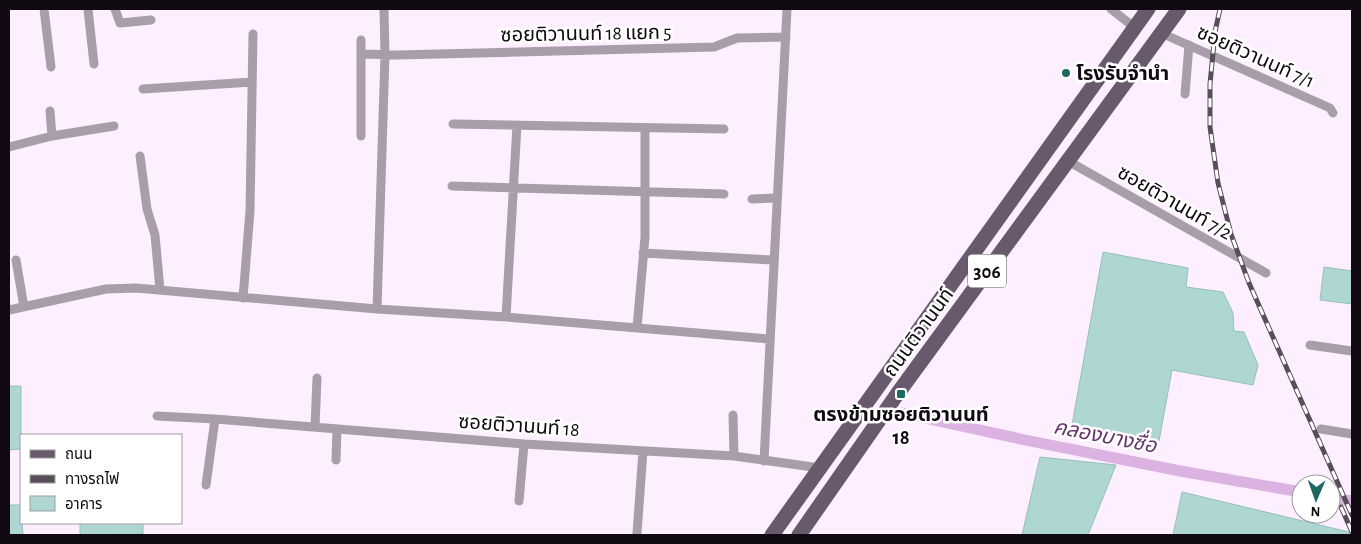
<svg xmlns="http://www.w3.org/2000/svg" width="1361" height="544" font-family="'Alegreya Sans','Noto Sans Thai',sans-serif">
  <rect width="100%" height="100%" fill="#fdefff"/>
  <g fill="none" stroke-linecap="round" stroke-linejoin="round">
    <!-- canal -->
    <path stroke="#dbb2e1" stroke-width="11" d="M902,413L1025,440L1180,471L1301,492
      M1331,498L1352,501"/>
  </g>
  <!-- building -->
  <path fill="#aed7d3" stroke="#96beba" d="M1103,252L1188,268L1186,287L1223,292L1233,313L1234,331L1244,332L1258,365L1253,385L1172,370L1159,441L1072,425Z
    M1324,267L1352,271V304L1320,300Z
    M9,386H21V449L9,450Z
    M1040,457L1116,465L1088,535H1022Z
    M1182,492L1349,532V535H1173Z
    M9,505H21L23,535H9Z
    M80,523H143V534L80,535Z"/>
  <g fill="none" stroke-linecap="round" stroke-linejoin="round">
    <!-- minor -->
    <path stroke="#a89ea9" stroke-width="9" d="M44,9L51,67
      M88,9L94,64
      M115,9L120,23L151,20
      M1111,9L1134,27
      M1161,33L1330,108L1333,113
      M361,54L397,55L714,47L737,38L786,37
      M143,89L252,82
      M1185,94L1189,45
      M50,111L52,136
      M453,124L724,129
      M361,136V40
      M9,147L52,136L114,126
      M140,156L147,209L155,235L160,290
      M1068,161L1266,273
      M452,186L724,194
      M752,199L777,198
      M643,253L773,260
      M16,260L24,307
      M243,298L250,211L253,34
      M377,309L385,55L384,9
      M9,310L106,289L136,288L377,309L506,317L769,339
      M506,317L517,125
      M637,328L645,237V128
      M1310,345L1352,351
      M733,415L734,456
      M157,416L215,419L524,444L734,456L820,468
      M315,427L317,378
      M1321,429L1352,434
      M336,460L337,429
      M764,461L787,9
      M206,485L215,419
      M519,501L524,444
      M637,533L643,451"/>
    <!-- primary -->
    <path stroke="#69596c" stroke-width="15" d="M772,535L1148,9
      M799,535L898,393L1179,9"/>
    <!-- rail casing -->
    <g stroke="#584e59" stroke-width="5">
      <path id="rail" d="M1220,9L1215,32L1210,84V127L1218,183L1231,234L1249,283L1352,515
        M1341,507L1352,532"/>
    </g>
    <!-- rail -->
    <use href="#rail" stroke="#fff" stroke-width="3" stroke-dasharray="9" stroke-linecap="butt"/>
  </g>
  <!-- markers -->
  <g fill="#1c6863" stroke="#fff" stroke-width="2">
    <circle cx="1066" cy="73" r="5"/>
    <rect x="896" y="389" width="10" height="10" rx="2.5"/>
  </g>
  <g text-anchor="middle" stroke-width="5" stroke-linejoin="round" paint-order="stroke">
    <!-- shield labels -->
    <rect fill="#fff" stroke="#585359" stroke-width="1" x="968" y="254.5" width="38" height="33" rx="4"/>
    <g font-size="19" font-weight="bold" fill="#110912">
      <text x="987" y="278">306</text>
    </g>
    <!-- street labels -->
    <g font-size="20" fill="#110912" stroke="#fff">
      <text transform="translate(586 33) rotate(-1)" y="7">ซอยติวานนท์ 18 แยก 5</text>
      <text transform="translate(1256 56) rotate(24)" y="7">ซอยติวานนท์ 7/1</text>
      <text transform="translate(1175 202) rotate(30)" y="7">ซอยติวานนท์ 7/2</text>
      <text transform="translate(918 332) rotate(-54)" y="7">ถนนติวานนท์</text>
      <text transform="translate(519 425) rotate(4)" y="7">ซอยติวานนท์ 18</text>
    </g>
    <!-- poi labels -->
    <g font-size="20" font-weight="bold" fill="#110912" stroke="#fff" text-anchor="start">
      <text x="1076" y="80">โรงรับจำนำ</text>
      <text x="901" y="421" text-anchor="middle">ตรงข้ามซอยติวานนท์<tspan x="901" dy="23">18</tspan></text>
    </g>
    <!-- water labels -->
    <g font-size="21" font-style="italic" fill="#67356f" stroke="#fff">
      <text transform="translate(1105 436) rotate(11)" y="7">คลองบางซื่อ</text>
    </g>
  </g>
  <!-- border -->
  <rect width="1361" height="544" fill="none" stroke="#110912" stroke-width="20"/>
  <!-- legend -->
  <rect x="20" y="434" width="162" height="90" fill="#ffffff" stroke="#a09da0"/>
  <rect x="30" y="450" width="25" height="8" fill="#69596c" stroke="#a09da0"/>
  <text x="65" y="459" font-size="15" fill="#110912">ถนน</text>
  <rect x="30" y="475" width="25" height="8" fill="#584e59" stroke="#a09da0"/>
  <text x="65" y="484" font-size="15" fill="#110912">ทางรถไฟ</text>
  <rect x="30" y="496" width="25" height="15" fill="#aed7d3" stroke="#a09da0"/>
  <text x="65" y="509" font-size="15" fill="#110912">อาคาร</text>
  <!-- north arrow -->
  <g transform="translate(1316 499) rotate(182)"><circle r="24" fill="#ffffff" stroke="#a09da0"/>
  <path d="M0-4L9 19L0 12L-9 19Z" fill="#1c6863"/>
  <text y="-8" font-size="14" font-weight="bold" text-anchor="middle" fill="#110912">N</text>
  </g>
</svg>
